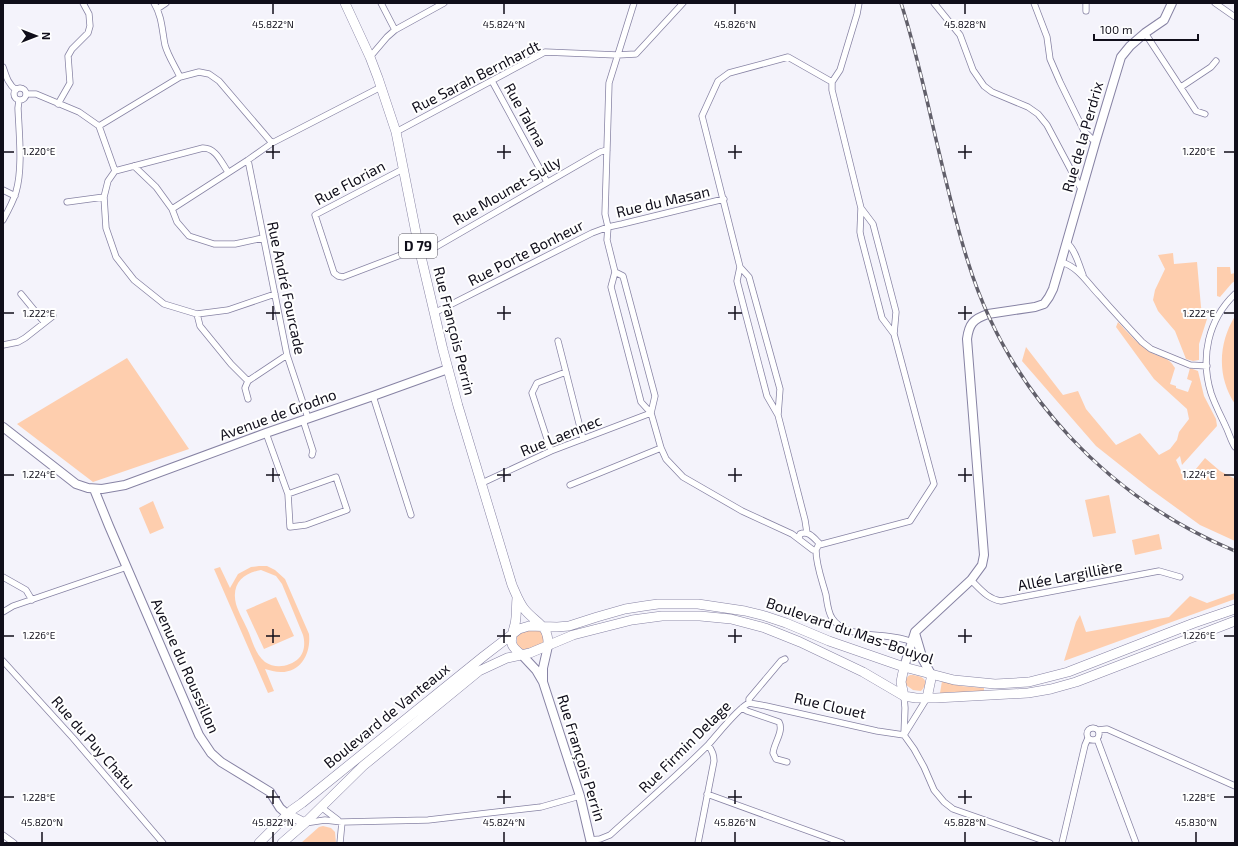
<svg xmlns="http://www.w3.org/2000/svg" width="1238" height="846" font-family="'Exo 2',sans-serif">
  <rect width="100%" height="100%" fill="#f4f3fb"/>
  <!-- green -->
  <path fill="#feceae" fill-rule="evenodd" d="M1173,253L1174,264L1197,262L1201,307L1203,314L1207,319L1199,344V360L1193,361L1186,359L1175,331L1158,311L1153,300L1155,290L1165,269L1158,255Z
    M1217,267H1230L1231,274L1235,273V281L1232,283L1220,297L1217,296Z
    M1235,316V349L1234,359L1235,404C1217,377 1218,344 1235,316Z
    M1118,322C1127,332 1139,345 1150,352C1161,358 1168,356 1175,368L1170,384L1176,386V388L1188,392L1192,381L1187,379L1190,368L1198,371L1204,396L1216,419L1217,426L1182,465L1180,456L1176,460L1186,481L1205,458L1220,471L1235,479V541L1200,525L1149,488L1096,446L1022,361L1026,347L1063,395L1078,391L1086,409L1116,445L1140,433L1159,455L1170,449L1177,440L1179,432L1189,419L1187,409L1154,379L1116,327Z
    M127,358L189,449L93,482L17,424Z
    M1109,495L1116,533L1093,537L1085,500Z
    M153,501L164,528L150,534L139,508Z
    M1159,534L1162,549L1135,555L1132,540Z
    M259,566H267L275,570L285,579L309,634C311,652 302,672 281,672C275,672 270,670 265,669L274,691L268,693L214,569L220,567L230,588L238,574L251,567ZM261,570L276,576L282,584L303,635C305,642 305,652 299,658C290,667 275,669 265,662C256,655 253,643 249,633C245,623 239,614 236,604C231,584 243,573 261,570Z
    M1235,593V599L1064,661L1076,622L1080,615L1086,632L1169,617L1190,596L1207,603Z
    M276,597L294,636L264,649L246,610Z
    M536,630C543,630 545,639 542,645L523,650L517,646V637L518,634L527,631Z
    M910,675C920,675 932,679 921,691L913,690L906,685C905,681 906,677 910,675Z
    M942,681L961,686L984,688V691L940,693Z
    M323,826L331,828L335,832L336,843H301L319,827Z"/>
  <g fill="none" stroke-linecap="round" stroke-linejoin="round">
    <!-- street casing -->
    <g stroke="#8783a4" stroke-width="7">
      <path id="street" d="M154,3C162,16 162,30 165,45C168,56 175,66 180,77
        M381,3L395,30
        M634,3L609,83L605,214L608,227L607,240L615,272L611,287L641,402L651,413L661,448L666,459L683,477L742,511L792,534L813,550H816L818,546L819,543C814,538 808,530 800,534L799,538
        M934,3L960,35L973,70L984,86L992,92L1028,107L1038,114L1047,125L1080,187L1083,188
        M1034,3L1047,37L1050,59L1060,82L1084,131L1092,139L1096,140
        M1215,3L1235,17
        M157,9L166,3
        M1086,11V3
        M1145,33L1196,111L1205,114
        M370,57L387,37L395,30L444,3
        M3,67C6,76 8,84 16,90
        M492,81L547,182
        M832,82V90L861,208L860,232L861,237L882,318L894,334
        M832,82L840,70L857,14L859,3
        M1181,87L1211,67L1216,61
        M14 94a6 6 0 1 1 12 0a6 6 0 1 1-12 0Z
        M26,94H36L79,112L99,126L180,77L199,72L209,74L219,81L272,143L381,87
        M58,104L70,83L68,56L72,49L88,33L90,26L89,14L83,3
        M99,126L115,171
        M396,132L545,52L617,55L636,54L683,3
        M248,160L287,355L308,418
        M134,166L156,187L172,209L177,222L189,236L214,244H235L263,238
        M403,169L315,215L334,273L338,276L343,277L419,248
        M115,171L108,181L104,197L106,228L116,257L134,280L164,304L197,314L228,310L275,294
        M115,171L203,148C216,148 221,162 228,172
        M3,190L15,196
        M67,202L104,197
        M172,209L248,160L272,143
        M3,220C8,211 13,202 16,192C23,168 19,133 18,108L19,100
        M1067,243C1075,249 1079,265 1083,275
        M420,255L427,252L600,152L607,150
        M1061,262C1079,267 1088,284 1100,296C1114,312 1128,327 1142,342L1151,349L1190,365L1207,366
        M740,267L749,277L780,389L778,415
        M615,272L623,276L655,396L651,413
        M21,294L44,322
        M1235,294C1208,320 1200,357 1211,393C1215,405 1221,416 1226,427C1229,433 1231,441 1235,447
        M434,313L592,233L608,227L622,224L724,199
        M197,314L200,326L231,364L248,381L287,355
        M558,341L583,439
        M3,345L18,342L25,338L53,316
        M373,396L411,515
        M248,399L245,388L248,381
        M303,420L313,451L312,455
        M266,433L288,494L290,527L306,525L347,510L336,477L288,494
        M551,451L532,393L537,383L566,372
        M482,483L551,451L651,413
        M570,485L661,448
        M807,533L805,520L778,415L767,396L737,281L740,267L702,116L718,81L729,73L788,57L832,82
        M819,545L910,521L934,484L894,334L896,312L895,308L873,224L861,208
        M816,550C816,565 822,580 826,595C827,602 828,612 832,618C846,641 890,631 912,642
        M3,577L26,590L32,600
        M971,580C981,590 988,599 1001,601L1159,571L1180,577
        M3,612L13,606L127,567
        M3,661L73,738L163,843
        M904,696L905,708L904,735L914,749L924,767L934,790L944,802L953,809L1050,843
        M749,703L766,706L877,731L904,735
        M742,708L747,711L779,722C784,731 774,743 773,753L776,759L787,762
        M1087 734a6 6 0 1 1 12 0a6 6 0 1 1-12 0Z
        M1098,730L1107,729L1235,786
        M904,735L927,698
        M1097,739L1136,843
        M707,794L842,843
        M321,807L338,820
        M305,823L325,820L342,822L428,820L541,807L580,796
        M3,835L14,843
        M590,840L600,839L610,835C643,805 677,776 708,745C718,734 738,708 749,703V699L781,661L785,659
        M340,843L342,822
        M698,843L714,761C714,754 712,750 708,745
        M1062,843L1085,745L1088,738"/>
    </g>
    <!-- secondary casing -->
    <g stroke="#8783a4" stroke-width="10">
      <path id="secondary" d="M3,427L76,484L88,488L102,489L125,485L266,433L373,396L448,369
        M94,489L109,526L199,735L211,753L221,762L270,792L280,808L287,814
        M915,633L923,660L931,674
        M522,655L536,670L543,682L580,796L591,843
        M904,667L915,632L971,580L982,565L984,555L967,339C969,324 973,319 988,314L1035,307L1044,304L1049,297L1053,289L1061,262L1096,140L1121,57L1130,46L1145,33L1164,20L1172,3
        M543,682V668L548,646"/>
    </g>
    <!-- primary casing -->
    <g stroke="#8783a4" stroke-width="10">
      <path id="primary" d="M345,3L370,57L378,78L396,132L419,248L443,350L458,406L512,585C516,594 519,603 525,610C537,624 549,625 548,646
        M517,598C516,607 517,616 515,624C511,640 507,644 522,655
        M904,696L901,682L904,667
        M927,698L931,679V674
        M287,814L305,823
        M259,843L292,810L302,803L484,656L519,629L529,626L557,627L569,626L597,617L625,609L644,606L658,604H698L745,611L765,616L786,623L829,641L904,667L954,680L995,684L1029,682L1068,672L1194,623L1235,609
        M282,843L305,823L363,766L479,671L507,658L530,653L573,635L632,620L662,616H700L731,619L765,628L800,642L863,672L904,696L916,698H936L1028,693L1051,689L1076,682L1235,621"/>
    </g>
    <!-- street -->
    <use href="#street" stroke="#fff" stroke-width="5.5"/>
    <!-- secondary -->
    <use href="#secondary" stroke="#fff" stroke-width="8"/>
    <!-- primary -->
    <use href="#primary" stroke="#fff" stroke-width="9"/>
    <!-- rail casing -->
    <g stroke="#615f6a" stroke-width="3.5">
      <path id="rail" d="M901,3C910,31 917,59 924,88C938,146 950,205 968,262C1009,394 1108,498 1235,551"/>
    </g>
    <!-- rail -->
    <use href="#rail" stroke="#fff" stroke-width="2" stroke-dasharray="6" stroke-linecap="butt"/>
  </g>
  <!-- ticks -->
  <path fill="none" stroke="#100e1a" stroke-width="1.5" d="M273,4V14M504,4V14M735,4V14M965,4V14M273,145V159M504,145V159M735,145V159M965,145V159M4,152H14M266,152H280M497,152H511M728,152H742M958,152H972M1224,152H1234M273,306V320M504,306V320M735,306V320M965,306V320M4,313H14M266,313H280M497,313H511M728,313H742M958,313H972M1224,313H1234M273,468V482M504,468V482M735,468V482M965,468V482M4,475H14M266,475H280M497,475H511M728,475H742M958,475H972M1224,475H1234M273,629V643M504,629V643M735,629V643M965,629V643M4,636H14M266,636H280M497,636H511M728,636H742M958,636H972M1224,636H1234M273,790V804M504,790V804M735,790V804M965,790V804M4,797H14M266,797H280M497,797H511M728,797H742M958,797H972M1224,797H1234M42,832V842M273,832V842M504,832V842M735,832V842M965,832V842M1196,832V842"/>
  <g text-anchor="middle" stroke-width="4" stroke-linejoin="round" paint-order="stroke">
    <!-- shield labels -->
    <rect fill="#fff" stroke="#58565f" stroke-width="1" x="399" y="234" width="38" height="24" rx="3"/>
    <g font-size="14" font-weight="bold" fill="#100e1a">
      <text x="418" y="251">D 79</text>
    </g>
    <!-- street labels -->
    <g font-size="15" fill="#100e1a" stroke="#fff">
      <text transform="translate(476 77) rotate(-27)" y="5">Rue Sarah Bernhardt</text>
      <text transform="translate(525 115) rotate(61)" y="5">Rue Talma</text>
      <text transform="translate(1083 137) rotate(-74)" y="5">Rue de la Perdrix</text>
      <text transform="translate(350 183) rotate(-28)" y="5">Rue Florian</text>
      <text transform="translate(507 191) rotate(-30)" y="5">Rue Mounet-Sully</text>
      <text transform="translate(663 202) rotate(-13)" y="5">Rue du Masan</text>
      <text transform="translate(526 253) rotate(-27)" y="5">Rue Porte Bonheur</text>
      <text transform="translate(286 288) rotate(78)" y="5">Rue André Fourcade</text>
      <text transform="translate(454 331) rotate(76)" y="5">Rue François Perrin</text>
      <text transform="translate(278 415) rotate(-20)" y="5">Avenue de Grodno</text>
      <text transform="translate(561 436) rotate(-22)" y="5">Rue Laennec</text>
      <text transform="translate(1070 576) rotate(-11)" y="5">Allée Largillière</text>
      <text transform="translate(850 631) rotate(19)" y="5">Boulevard du Mas-Bouyol</text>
      <text transform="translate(185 666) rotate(66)" y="5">Avenue du Roussillon</text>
      <text transform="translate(830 706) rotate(13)" y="5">Rue Clouet</text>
      <text transform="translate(387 716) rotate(-39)" y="5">Boulevard de Vanteaux</text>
      <text transform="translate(93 743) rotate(49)" y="5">Rue du Puy Chatu</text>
      <text transform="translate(685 747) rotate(-45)" y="5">Rue Firmin Delage</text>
      <text transform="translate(581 758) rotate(73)" y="5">Rue François Perrin</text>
    </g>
  </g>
  <g font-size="10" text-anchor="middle" fill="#100e1a" stroke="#fff" stroke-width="4" stroke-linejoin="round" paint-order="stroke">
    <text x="273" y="28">45.822°N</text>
    <text x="504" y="28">45.824°N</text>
    <text x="735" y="28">45.826°N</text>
    <text x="965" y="28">45.828°N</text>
    <text x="1199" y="155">1.220°E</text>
    <text x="39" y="155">1.220°E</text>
    <text x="1199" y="317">1.222°E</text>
    <text x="39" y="317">1.222°E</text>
    <text x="1199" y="478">1.224°E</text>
    <text x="39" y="478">1.224°E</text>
    <text x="1199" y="639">1.226°E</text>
    <text x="39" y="639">1.226°E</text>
    <text x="39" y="801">1.228°E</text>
    <text x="1199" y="801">1.228°E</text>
    <text x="42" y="826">45.820°N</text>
    <text x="273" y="826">45.822°N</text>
    <text x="504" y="826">45.824°N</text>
    <text x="735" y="826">45.826°N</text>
    <text x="965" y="826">45.828°N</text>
    <text x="1196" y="826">45.830°N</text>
  </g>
  <!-- border -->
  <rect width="1238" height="846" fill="none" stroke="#100e1a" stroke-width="8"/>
  <!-- north arrow -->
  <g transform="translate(36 36) rotate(90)" stroke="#ffffff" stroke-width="3" paint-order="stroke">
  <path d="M0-3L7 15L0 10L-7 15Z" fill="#100e1a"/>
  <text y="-6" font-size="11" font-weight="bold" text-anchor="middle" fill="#100e1a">N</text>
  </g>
  <!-- scale -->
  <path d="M1094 34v6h104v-6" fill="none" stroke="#100e1a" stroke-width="2"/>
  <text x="1100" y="34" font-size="12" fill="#100e1a" stroke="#ffffff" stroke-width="3" paint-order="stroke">100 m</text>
</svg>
